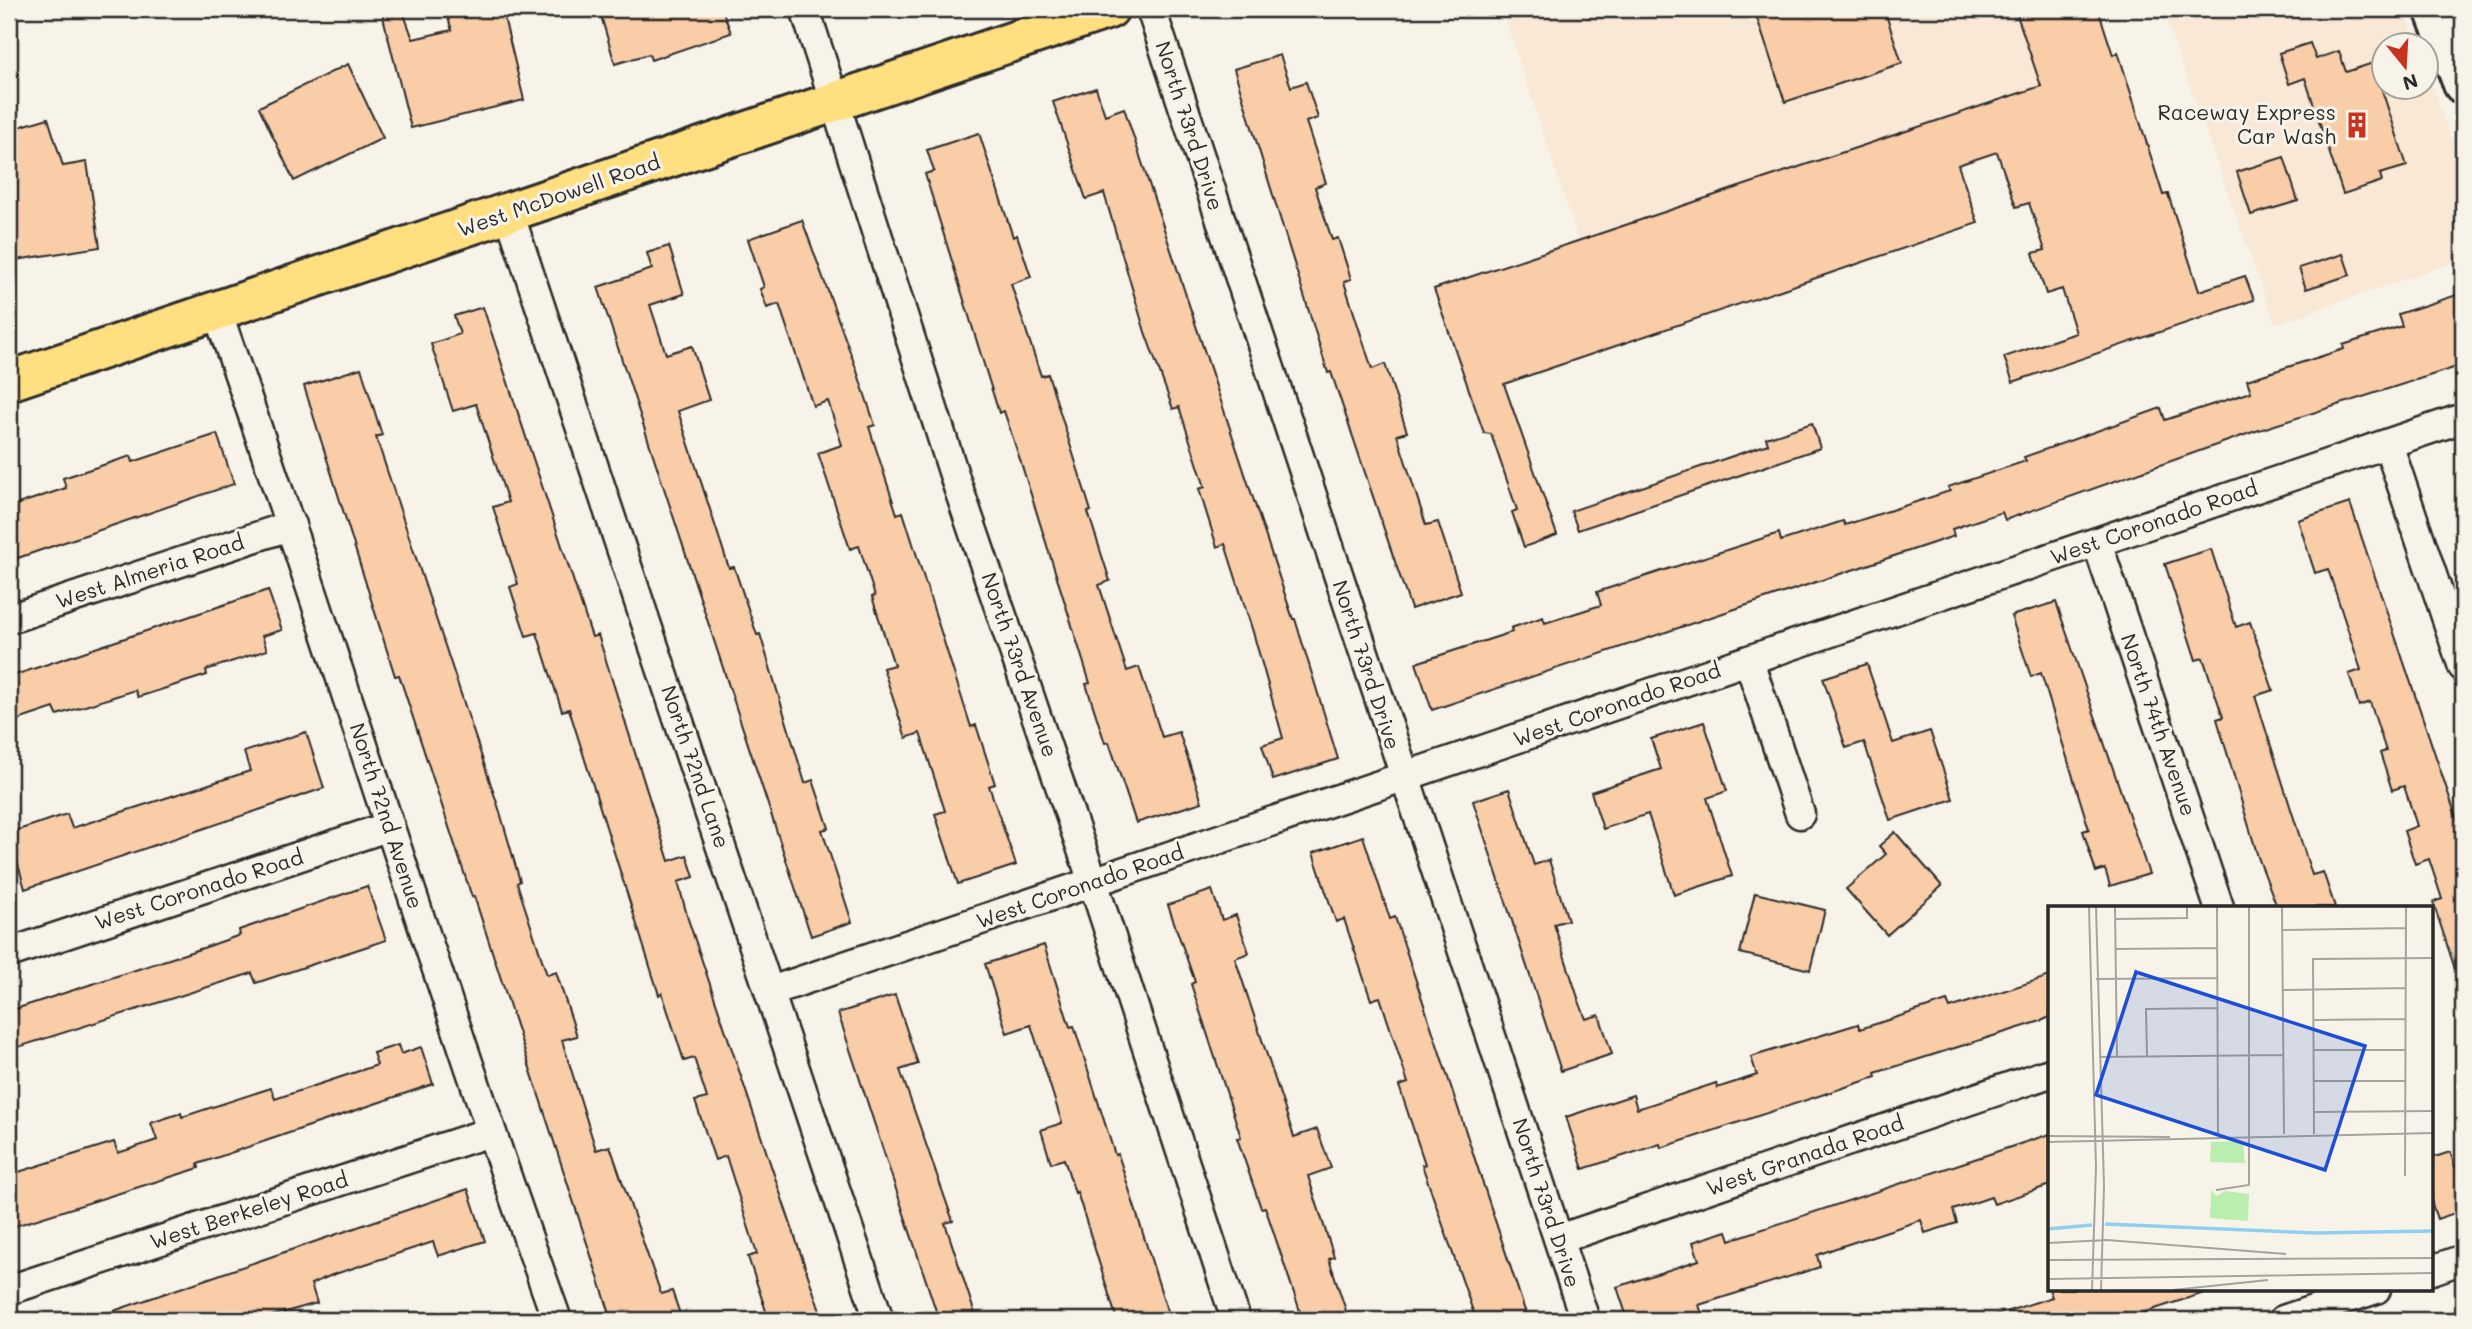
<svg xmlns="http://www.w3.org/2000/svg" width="2472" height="1329" font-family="Mali,sans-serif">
  <rect width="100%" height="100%" fill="#f7f3e8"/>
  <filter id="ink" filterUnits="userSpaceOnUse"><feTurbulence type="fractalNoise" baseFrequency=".0143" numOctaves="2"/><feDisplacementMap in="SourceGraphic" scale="14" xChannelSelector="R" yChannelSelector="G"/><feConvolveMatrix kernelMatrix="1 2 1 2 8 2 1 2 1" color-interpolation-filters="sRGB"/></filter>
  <g filter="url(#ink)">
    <!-- built -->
    <path fill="#f8e8d5" d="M1502,9H2015L2041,86L1579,241Z
      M2162,9H2404L2417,45L2384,46V88H2426L2427,71L2463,172V259L2275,324Z"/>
    <!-- building -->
    <path fill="#facda9" stroke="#2b2b2b" stroke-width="2" d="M381,9H402L413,39L452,30L445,9H502L524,100L411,128Z
      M599,9H722L731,33L651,60L649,54L615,64Z
      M1754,9H1884L1902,63L1785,102Z
      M2015,9H2098L2113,55L2118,52L2163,195L2168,194L2199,291L2245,276L2254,300L2013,382L2004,357L2076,333L2062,289L2046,294L2033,253L2045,250L2029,203L2016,207L1997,152L1958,165L1978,223L1504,384L1557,535L1524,547L1512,512L1517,510L1491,434L1484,433L1434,289L2041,86Z
      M2310,43L2316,59L2339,51L2346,72L2373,63L2407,166L2380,174L2382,181L2343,194L2305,78L2289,84L2279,53Z
      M1280,55L1291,87L1306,82L1318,118L1306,122L1326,183L1315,187L1332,240L1338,238L1351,279L1344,282L1372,369L1385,364L1407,432L1397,435L1426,525L1438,522L1461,592L1411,609L1331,372L1328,373L1234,69Z
      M348,64L383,138L294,181L259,107Z
      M1096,88L1105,115L1124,108L1293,619H1295L1338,759L1273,780L1262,745L1283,738L1253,632L1225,544L1217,547L1199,489L1205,487L1179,407L1173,409L1145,332L1104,193L1086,199L1053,102Z
      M48,118L63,166L87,162L100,247L9,261V130Z
      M979,133L1013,237L1017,235L1031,277L1011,284L1041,376L1048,374L1091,511L1088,512L1110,581L1099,585L1127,671L1139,667L1162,737L1179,732L1202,802L1136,823L1109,742L1105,743L1086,684L1090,683L1023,469L1004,411L999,413L925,174L934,171L927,150Z
      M2284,157L2298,201L2251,215L2237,172Z
      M802,220L856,368L875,425L869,427L897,514L903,512L971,727L976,725L995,784L989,786L1016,865L958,884L935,814L945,811L920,733L906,738L883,668L894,665L872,597L875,596L859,546L850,549L818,453L842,445L828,401L813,406L779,304L767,308L760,289L764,287L748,239Z
      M669,246L684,294L650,305L666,354L692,346L709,400L678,411L729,568L734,567L757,635L760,634L805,783L813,780L829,828L822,830L852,922L811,936L598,287L652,269L647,253Z
      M2343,254L2350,275L2306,289L2299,268Z
      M2463,293V365L2253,432L2005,520L2002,512L1952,529L1954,536L1432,710L1416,663L1512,632L1511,628L1543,617L1545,623L1601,605L1597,592L1779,533L1781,541L1843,521L1845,525L1950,491L1948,487L2026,461L2024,457L2161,408L2165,420L2251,392L2247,380L2344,349L2343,345L2402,326L2398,314Z
      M483,307L592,637L598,635L669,861L687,855L694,877L678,882L688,919L823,1320H769L748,1257L757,1254L726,1156L715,1160L695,1101L707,1098L694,1058L684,1061L662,993L659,995L569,709L562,711L537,633L526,636L510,587L518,584L493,507L508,502L476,404L453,411L431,344L460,334L454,316Z
      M361,368L382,435L376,437L500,812L520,881L517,883L547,975L556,972L577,1036L562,1040L596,1150L610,1146L661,1294L672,1291L682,1320H612L474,896L472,897L399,675L395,676L304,386Z
      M1812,423L1820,448L1578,530L1571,511L1768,444L1766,438Z
      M217,434L234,484L9,561V507L66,488L63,478L131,456L133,462Z
      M2350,503L2463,837V980L2459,981L2433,902L2442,899L2429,859L2415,864L2404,831L2417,826L2404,786L2392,790L2380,753L2386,751L2370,702L2359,706L2349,674L2361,670L2328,569L2315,573L2298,520Z
      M2211,549L2236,627L2250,622L2273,690L2255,696L2312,875L2323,872L2335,907H2277L2258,857L2217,719L2223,717L2203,658L2196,660L2165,564Z
      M268,590L282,630L262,636L267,650L206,670L207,675L138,697L135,690L57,715L54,708L9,723V677Z
      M2056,602L2149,874L2110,886L2105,869L2096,872L2083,831L2089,829L2041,673L2031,677L2011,616Z
      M1867,664L1893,743L1930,731L1953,799L1890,820L1864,742L1846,748L1823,678Z
      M1704,722L1727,791L1707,798L1732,876L1674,895L1648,814L1603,829L1591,792L1661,769L1651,739Z
      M306,732L324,788L25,889L9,833L67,814L72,828L250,771L244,752Z
      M1509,789L1534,865L1549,860L1568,920L1554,924L1579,1001L1586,1019L1599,1015L1612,1054L1561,1071L1473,801Z
      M1895,832L1942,886L1887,935L1846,889L1886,854L1879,846Z
      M1363,836L1390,919L1395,917L1528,1320H1476L1422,1165L1425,1164L1399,1086L1408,1083L1380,997L1371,1000L1344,919L1336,922L1313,853Z
      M367,886L386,940L256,983L252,973L9,1050V1011L206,947L240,935L239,930Z
      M1212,890L1222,920L1236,915L1249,953L1235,958L1294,1137L1317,1129L1331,1168L1308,1176L1334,1257L1329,1259L1349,1320H1303L1265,1207L1261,1208L1237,1138L1241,1137L1191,984L1195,982L1168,905Z
      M1755,893L1825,910L1810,970L1740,953Z
      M1044,945L1070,1027L1074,1026L1115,1155L1118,1154L1170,1320H1117L1077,1192L1075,1193L1064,1159L1051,1163L1041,1130L1062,1123L1031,1025L1007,1033L985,964Z
      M2050,976V1017L2041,1021L1875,1073L1876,1077L1661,1148L1660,1144L1583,1169L1566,1117L1633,1095L1637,1109L1716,1083L1717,1088L1757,1075L1751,1057L1858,1024L1860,1029L1947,1001L1950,1008Z
      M895,995L918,1064L900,1070L953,1221L945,1223L977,1320H939L838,1013Z
      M398,1045L401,1054L421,1047L433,1084L198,1164L199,1168L9,1228V1175L114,1142L118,1153L157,1140L151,1123L181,1113L182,1117L271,1088L275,1099L377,1065L373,1053Z
      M2050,1134V1185L1994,1204L1991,1197L1953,1210L1957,1223L1925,1233L1921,1220L1833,1249L1817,1255L1820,1267L1699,1305L1704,1320H1628L1617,1287L1699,1260L1693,1242L1727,1231L1730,1240Z
      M2450,1152L2456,1169L2463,1167V1202L2455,1204L2458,1212L2437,1219L2432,1204V1158Z
      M468,1189L485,1241L438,1256L433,1242L332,1275L311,1284L317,1303L257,1320H99V1316Z
      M2049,1289H2204V1293L2121,1320H1994L1993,1316L2052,1297Z"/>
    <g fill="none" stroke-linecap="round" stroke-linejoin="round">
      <!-- street casing -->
      <g stroke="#2b2b2b" stroke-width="33">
        <path id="street" d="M805,9L957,484L1093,882L1236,1320
          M1151,9L1585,1320
          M509,213L879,1320
          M217,311C334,646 438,986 557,1320
          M2388,444L2463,667
          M2097,542L2219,907
          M9,619L292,525
          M1749,661L1800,814
          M9,953L390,826
          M771,991L2463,418
          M1559,1239L2050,1073
          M2432,1270L2463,1259
          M9,1290L490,1132
          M2283,1320L2376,1289"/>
      </g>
      <!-- secondary casing -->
      <g stroke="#2b2b2b" stroke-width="44">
        <path id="secondary" d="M2434,9L2463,84"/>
      </g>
      <!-- primary casing -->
      <g stroke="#2b2b2b" stroke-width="44">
        <path id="primary" d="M9,381L1109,9"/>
      </g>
      <!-- street -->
      <use href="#street" stroke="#f7f3e8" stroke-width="28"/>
      <!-- secondary -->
      <use href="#secondary" stroke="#f7f3e8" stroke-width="38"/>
      <!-- primary -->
      <use href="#primary" stroke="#ffdf80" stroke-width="38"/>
    </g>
  </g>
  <!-- icons -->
  <defs>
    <g id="building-bare" transform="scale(2.1)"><path d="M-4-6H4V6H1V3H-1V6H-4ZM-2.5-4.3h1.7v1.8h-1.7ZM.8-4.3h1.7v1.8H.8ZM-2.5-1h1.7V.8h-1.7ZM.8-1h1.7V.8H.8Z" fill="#c8321e" stroke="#f7f3e8" stroke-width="2.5" paint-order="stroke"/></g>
  </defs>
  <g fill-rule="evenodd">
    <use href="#building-bare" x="2357" y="125"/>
  </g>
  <g text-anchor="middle" stroke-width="6" stroke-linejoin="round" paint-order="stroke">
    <!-- poi labels -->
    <g font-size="21" fill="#2b2b2b" stroke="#f7f3e8" text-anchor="end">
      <text x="2336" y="120">Raceway Express<tspan x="2336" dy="24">Car Wash</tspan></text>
    </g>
    <!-- street labels -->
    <g font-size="21" fill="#2b2b2b" stroke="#f7f3e8">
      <text transform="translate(1189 126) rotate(72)" y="7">North 73rd Drive</text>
      <text transform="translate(559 196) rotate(-19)" y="7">West McDowell Road</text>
      <text transform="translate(2154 523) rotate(-19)" y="7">West Coronado Road</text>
      <text transform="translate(150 572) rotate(-18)" y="7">West Almeria Road</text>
      <text transform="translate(1019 665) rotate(71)" y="7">North 73rd Avenue</text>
      <text transform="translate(1366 665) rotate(72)" y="7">North 73rd Drive</text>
      <text transform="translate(1617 705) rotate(-19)" y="7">West Coronado Road</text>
      <text transform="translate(2158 725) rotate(71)" y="7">North 74th Avenue</text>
      <text transform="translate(695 767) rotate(71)" y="7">North 72nd Lane</text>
      <text transform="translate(386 816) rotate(72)" y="7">North 72nd Avenue</text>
      <text transform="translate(1080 887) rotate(-19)" y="7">West Coronado Road</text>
      <text transform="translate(199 890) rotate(-18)" y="7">West Coronado Road</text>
      <text transform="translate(1805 1156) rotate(-19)" y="7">West Granada Road</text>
      <text transform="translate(1546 1203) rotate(72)" y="7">North 73rd Drive</text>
      <text transform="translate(249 1211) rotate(-18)" y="7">West Berkeley Road</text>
    </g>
  </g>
  <!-- overview -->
  <g transform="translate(2048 906)">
    <rect width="385" height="385" fill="#f7f3e8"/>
    <path d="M195,235L197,257L162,256L163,236ZM163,284L169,290L177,285L201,288L200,315L162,312Z" fill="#baeeae"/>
    <path fill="none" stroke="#8fd0f1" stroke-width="3.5" d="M57,318L267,327L385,325M0,323L44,319"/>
    <path fill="none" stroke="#a5a39c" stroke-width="2" d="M41,1L48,261L44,384M48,1L56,280L53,384M67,1L69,151M169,1L170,229M234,1L236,228M67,13L139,12V1M234,24L358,22M67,43L169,42M48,73L170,72M235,84L358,82M265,114L358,113M265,144H357M99,150L98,103L170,102M51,151L235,149M265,175H357M265,206L385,205M266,228L265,53L385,52M0,230L122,231M0,236L385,227M357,270L358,1M168,284L201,279V1M0,337L59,334L238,348M0,354L385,352M0,373L385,367M125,384L220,374"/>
    <path fill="#1d4ed8" fill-opacity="0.15" stroke="#1d4ed8" stroke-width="3.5" d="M88,66L317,140L277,264L48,189Z"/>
    <rect width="385" height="385" fill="none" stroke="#2b2b2b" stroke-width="3.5"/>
  </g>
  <!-- margin -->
  <rect width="2472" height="1329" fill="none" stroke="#f7f3e8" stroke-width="35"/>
  <rect x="18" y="18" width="2437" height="1294" fill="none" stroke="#2b2b2b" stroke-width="2.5" filter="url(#ink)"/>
  <!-- north arrow -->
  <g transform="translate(2405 66) rotate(162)"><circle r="33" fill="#f7f3e8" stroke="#a5a39c" stroke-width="2"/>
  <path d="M0-5L12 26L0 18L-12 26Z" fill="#c8321e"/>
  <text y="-10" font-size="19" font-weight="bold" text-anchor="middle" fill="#2b2b2b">N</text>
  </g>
</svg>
